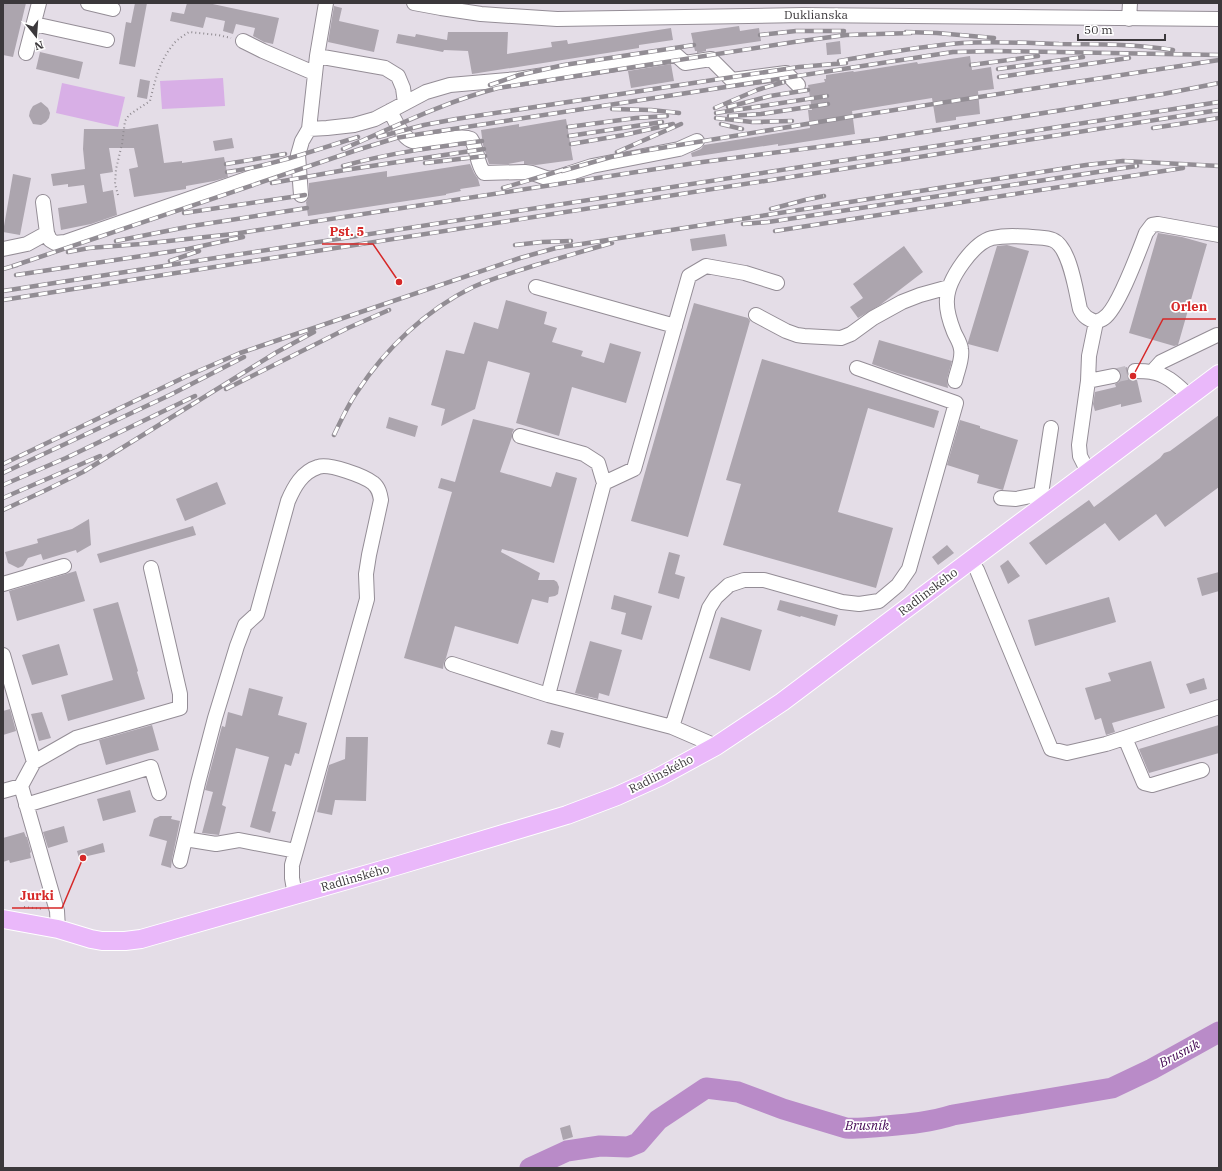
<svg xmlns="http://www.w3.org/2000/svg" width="1222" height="1171" font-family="'IBM Plex Serif',serif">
  <rect width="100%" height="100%" fill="#e4dde7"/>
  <!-- green -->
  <path fill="#d8afe6" d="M223,78L225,106L162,109L160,81Z
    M62,83L125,97L118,127L56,113Z"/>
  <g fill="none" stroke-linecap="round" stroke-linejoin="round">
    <!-- river -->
    <path stroke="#b98bc8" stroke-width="21" d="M530,1168L567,1151L600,1146L628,1147L638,1143L658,1120L706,1088L738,1092L783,1109L846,1128C860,1129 873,1127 886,1126C909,1124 931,1122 953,1115L1112,1088L1152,1069L1219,1032"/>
  </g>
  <!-- building -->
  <path fill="#aca5ae" d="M3,3H26L13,57L3,55Z
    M135,3H147L135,67L119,64L126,22L131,23Z
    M187,3H208L279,18L273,44L264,42L253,36L255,28L236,24L233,34L223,31L225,21L206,17L203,28L170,21L172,12L184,14Z
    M334,6L342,8L339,21L379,30L374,52L328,42Z
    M739,26L740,31L759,28L761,41L706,49V51L697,53V51H695L691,33Z
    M671,28L673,40L639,45V48L472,74L468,51L444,50L443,52L396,43L398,34L415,37L416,34L447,40L448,32H508L507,54L552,47L551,42L567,40L568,44Z
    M840,41L841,54L827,55L826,43Z
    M40,52L83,62L79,79L36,69Z
    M970,56L972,70L991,67L994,89L978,91L980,114L956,117V120L936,123L932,98L852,111L855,134L778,146V144L692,157L691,153L701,149L704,145L810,128L808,110H812L808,85L825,82L824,79H826V75L853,71L854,72L917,62L918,64Z
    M671,64L674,81L631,88L628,71Z
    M140,79L150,81L147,99L137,97Z
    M41,102L48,108L50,113L49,118L46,122L41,125L33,124L29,116L30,111L33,106Z
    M566,119L573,160L536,165L524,164V161L508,164H489L483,145L481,130L519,124V127Z
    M158,124L164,163L182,161V163L224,157L228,177L214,181L186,186V189L134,197L129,169L138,167L134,148H109L113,172L100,174L103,192L113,190L117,215L91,224L61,230L58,208L87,203L84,185L68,187V184L53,186L51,174L85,169L83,149L84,129H128Z
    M232,138L234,148L215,151L213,141Z
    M470,164L474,173L478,179L480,186L460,189L461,191L446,194V195L308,216L306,202L308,199L309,195V183L387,171V177Z
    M13,174L31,178L20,235L3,232Z
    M1158,233L1182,237L1207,244L1178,345L1174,346L1129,333Z
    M725,234L727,246L692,251L690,239Z
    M1007,245L1029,251L998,352L968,344V342L997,246Z
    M904,246L923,272L880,305L858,318L850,307L863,298L853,284Z
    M506,300L547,312L544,324L557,328L552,342L583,351L581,356L604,363L610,343L641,352L626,403L572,387L559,436L516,423L530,373L488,361L475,409L441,426L445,409L431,405L446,350L464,354L474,322L498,329Z
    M694,303L748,318L750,321L688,537L631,521Z
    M879,340L952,361L947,379L948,388L897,373L872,364Z
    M762,359L939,411L934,428L868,408L838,512L893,528L876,588L723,545L741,484L726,480Z
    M1127,367V371L1128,376L1131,379L1137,380L1142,402L1121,407V404L1095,411L1093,404L1095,392L1116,387L1115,384L1119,382L1121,378V374L1118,370Z
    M1219,415V487L1165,527L1156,514L1119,541L1105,523L1046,565L1029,543L1089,500L1094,507L1160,458L1164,453L1170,451Z
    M389,417L418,426L415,437L386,428Z
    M473,419L514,429L512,433V437L500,472L551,487L556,472L577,478L554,563L502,549L501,552L540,573L538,580H554L557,582L559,587L558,594L555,596L549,597L548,603L532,599L518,644L455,626L446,658L444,662L443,669L404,658L452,492L438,488L441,478L455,482Z
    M960,420L980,426V428L1018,440L1003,490L977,483L979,475L947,465Z
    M217,482L226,504L185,521L176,499Z
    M89,519L91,545L77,553L76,550L43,560L41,554L28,558L23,566L18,568L8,563L5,552L38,543L37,539L72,529Z
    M193,526L196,535L100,563L97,554Z
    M947,545L954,553L938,565L932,557Z
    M669,552L680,555L675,574L685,577L679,599L658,593Z
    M1008,560L1020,576L1008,584L1000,566Z
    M76,571L85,601L17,621L9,591Z
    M1219,572V591L1202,596L1197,578Z
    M614,595L652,606L642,640L621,634L626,613L611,609Z
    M1109,597L1116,622L1035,646L1028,620Z
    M780,600L838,615L835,626L801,616L800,617L777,610Z
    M118,602L138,671L137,672L145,699L68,721L61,695L113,680L93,609Z
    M721,617L762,630L750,671L709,658Z
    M590,641L622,650L609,696L599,693L598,699L575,693Z
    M59,644L68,675L32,685L22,655Z
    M1151,661L1165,708L1112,723L1115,732L1106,735L1101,718L1095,720L1085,688L1111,681L1108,673Z
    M1204,678L1207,689L1190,694L1186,684Z
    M249,688L283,697L278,715L307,723L299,754L295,753L291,766L285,764L272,811L276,812L270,833L250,827L269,757L236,748L222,805L226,807L219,835L202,833L213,792L205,790L222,726L225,727L228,712L242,716Z
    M10,709L16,731L3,735V711Z
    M42,712L51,738L39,741L31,714Z
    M152,725L159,750L106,765L99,740Z
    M1219,725V753L1149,773L1139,749Z
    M551,730L564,733L560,748L547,744Z
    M346,737H368L366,801L335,800L332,815L317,812L329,765L345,759Z
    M130,790L136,812L103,821L97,799Z
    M160,816H172L171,819L180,821L172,859L171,868L161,865L167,841L149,836L154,819Z
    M64,826L68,842L48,848L43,832Z
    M24,832L26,837H27L31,852L30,853L31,858L10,863L9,860L3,862V838Z
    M103,843L105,852L79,858L77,851Z
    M570,1125L573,1137L563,1140L560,1128Z"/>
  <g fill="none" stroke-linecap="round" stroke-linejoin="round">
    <!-- minor-tunnel -->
    <path stroke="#c2bcc5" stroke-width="14" stroke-dasharray="14 7" stroke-linecap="butt" d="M1113,376L1135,371"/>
    <!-- minor casing -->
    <g stroke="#948d96" stroke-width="16">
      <path id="minor" d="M88,3L113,9
        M326,3L317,56L385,68L398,76L403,88L405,103
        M414,3L441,8L481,14L557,19L803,15L1219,19
        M1129,19L1130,3
        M34,24L107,40
        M243,41L263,51L314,73
        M26,53L39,3
        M390,111C408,147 410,145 449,139C456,138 464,136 471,139C478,149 476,163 484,173L525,172L532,173L549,179L555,178L592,166L679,149L697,141
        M309,129L327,128L354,125L375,119L426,92L450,85L518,79L676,55L685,63L711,59L732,80L786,73L798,85
        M301,195L298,155L302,141L309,129L317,56
        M43,202L47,233L50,240L55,243L65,242L298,161
        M3,249L27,244L47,233
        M536,287L675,326
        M756,315L786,331L797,335L804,336L841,338L851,334L873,318L902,302L920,295L949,287
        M1135,371C1140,371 1146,371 1151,372C1167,374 1178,386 1189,396
        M1152,372L1161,362L1217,335
        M955,381C957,371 963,359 961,349C960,342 956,337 954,332C950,322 946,310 947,299C948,279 973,243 992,238C1006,235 1019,236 1032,237C1039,238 1046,237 1053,240C1070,247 1076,292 1080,309C1084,317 1088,319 1096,322
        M1088,381L1113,376
        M520,436L584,454L598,463L604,483
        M1088,472L1080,456L1079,445L1088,381L1089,356L1096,322C1098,321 1102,320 1104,318C1118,309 1139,251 1146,233L1152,225L1158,224L1219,235
        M1001,498L1016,499L1041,494
        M1046,503L1041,494L1051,428
        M970,560L977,570L1051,749L1067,753L1106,744L1219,707
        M3,584L64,566
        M3,655L34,762
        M452,664L548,695
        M672,727L548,695L604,483L634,469L689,276L706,266L745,273L777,283
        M1125,738L1144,783L1152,785L1202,770
        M716,746L672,727L709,608L716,597L729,585L744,580H764L842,602L859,604L879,601L898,585L909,569L956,403L857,368
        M21,786L34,762L76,738L180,708V694L151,568
        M3,791L21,786L57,911L58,929
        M26,805L151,767L159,793
        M185,839L216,844L239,840L296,851
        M180,861L198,783L215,718L237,646L245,625L257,614L288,501C294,487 302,472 318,467C329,463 364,476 373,483C379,488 380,494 381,500L369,555L366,574L367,599L292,865V878L295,895"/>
    </g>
    <!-- major casing -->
    <g stroke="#fff" stroke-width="20">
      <path id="major" d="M3,919L58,929L91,939L102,941H125L141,939L396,866L567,815L617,796L659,777L716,746L782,702L1219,374"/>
    </g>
    <!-- path -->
    <path stroke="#908b91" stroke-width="2" stroke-dasharray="1 3" stroke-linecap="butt" d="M118,195L115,184L116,169L122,144L125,121L129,115L150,101C155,81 159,62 172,46C176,40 183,36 189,32L218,35L231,38
      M24,907L43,909"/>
    <!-- minor -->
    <use href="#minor" stroke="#fff" stroke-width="14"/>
    <!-- major -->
    <use href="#major" stroke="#eab8fa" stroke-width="18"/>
    <!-- rail casing -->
    <g stroke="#928d94" stroke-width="4.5">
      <path id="rail" d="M906,32L937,33L994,38
        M760,35L796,31H844
        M839,61C880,54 921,46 962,43C994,41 1026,43 1059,44C1097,44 1135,44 1173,50
        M971,65L1038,56
        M998,69L1083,57
        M999,77L1129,58
        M490,85L519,75L564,65L694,45
        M728,107L770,96L808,90
        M715,108L757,90L784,82
        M612,109L651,110L679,113
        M716,113L827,96
        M729,116L761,114L828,104
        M716,118L752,122L792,121
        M721,124L742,129
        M568,127L636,118L667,116
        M1153,128L1219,118
        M569,136L662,122
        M378,137L424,125L456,119L799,67L846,63
        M571,144L624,135L673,124
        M343,149C394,127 444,102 498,88L794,42L846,35L911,33
        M617,152L681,124
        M425,163L485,156
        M226,164L285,154
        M343,166C389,153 435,147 482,141
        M562,171L611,157L643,151L849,117L1219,60
        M227,172C272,166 315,150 358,137
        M272,183L345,170L484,149
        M503,188L566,169
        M771,209L805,200L824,196
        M184,213L305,195
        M743,224L768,222L795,218L1137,166
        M775,231L1183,168
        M116,241L192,226L307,208
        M515,245L542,242L571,241
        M68,252L89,248L141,244L233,234L695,163L880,139L1163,94L1219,83
        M170,261L199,251
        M13,266L357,150L396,138L414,135L953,52L996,51L1219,55
        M3,269L17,265
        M16,275L188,249L243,237
        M3,291L1219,102
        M3,300L1219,110
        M226,389L348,328L389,310
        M334,435C341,420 348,405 357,392C386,348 426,310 473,287C493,278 515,272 536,265C561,258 586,250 612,243
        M3,464L187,376L240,353L520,258L556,248L1086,165L1123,161L1219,166
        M3,473L170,395L244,357
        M3,485L66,458L195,396
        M3,498L100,456
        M3,510L42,492L83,472L277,352L314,332"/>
    </g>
    <!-- rail -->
    <use href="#rail" stroke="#fff" stroke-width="3" stroke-dasharray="9" stroke-linecap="butt"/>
  </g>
  <g text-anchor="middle" stroke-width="3.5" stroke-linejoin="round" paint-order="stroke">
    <!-- street labels -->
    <g font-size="12" fill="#3b383b" stroke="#fff">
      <text x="816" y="19">Duklianska</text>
      <text transform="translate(928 592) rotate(-37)" y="4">Radlinského</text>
      <text transform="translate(661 774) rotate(-27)" y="4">Radlinského</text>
      <text transform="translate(355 878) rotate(-16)" y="4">Radlinského</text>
    </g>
    <!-- water labels -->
    <g font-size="13" font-style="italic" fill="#420552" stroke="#fff">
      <text transform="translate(1179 1053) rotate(-28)" y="5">Brusník</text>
      <text x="867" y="1130">Brusník</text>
    </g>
  </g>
  <!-- callouts -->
  <path fill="none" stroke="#d62828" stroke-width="1.5" d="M399 282L373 244H322M1133 376L1163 319H1216M83 858L62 908H12"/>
  <g fill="#d62828" stroke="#fff" stroke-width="1.5">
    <circle cx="399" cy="282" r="4"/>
    <circle cx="1133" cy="376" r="4"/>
    <circle cx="83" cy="858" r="4"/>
  </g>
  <g font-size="13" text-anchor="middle" font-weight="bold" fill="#d62828" stroke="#fff" stroke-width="3.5" stroke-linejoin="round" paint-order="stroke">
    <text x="347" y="236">Pst. 5</text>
    <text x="1189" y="311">Orlen</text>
    <text x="37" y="900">Jurki</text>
  </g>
  <!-- border -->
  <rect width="1222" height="1171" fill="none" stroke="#3b383b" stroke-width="8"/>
  <!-- north arrow -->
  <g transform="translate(36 36) rotate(163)" stroke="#ffffff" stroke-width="3" paint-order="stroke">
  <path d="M0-3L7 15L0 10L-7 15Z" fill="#3b383b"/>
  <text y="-6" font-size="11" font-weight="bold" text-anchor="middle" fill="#3b383b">N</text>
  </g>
  <!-- scale -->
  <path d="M1078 34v6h87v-6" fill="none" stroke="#3b383b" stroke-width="2"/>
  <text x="1084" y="34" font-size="12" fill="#3b383b" stroke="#ffffff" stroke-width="3" paint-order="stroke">50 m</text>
</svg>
